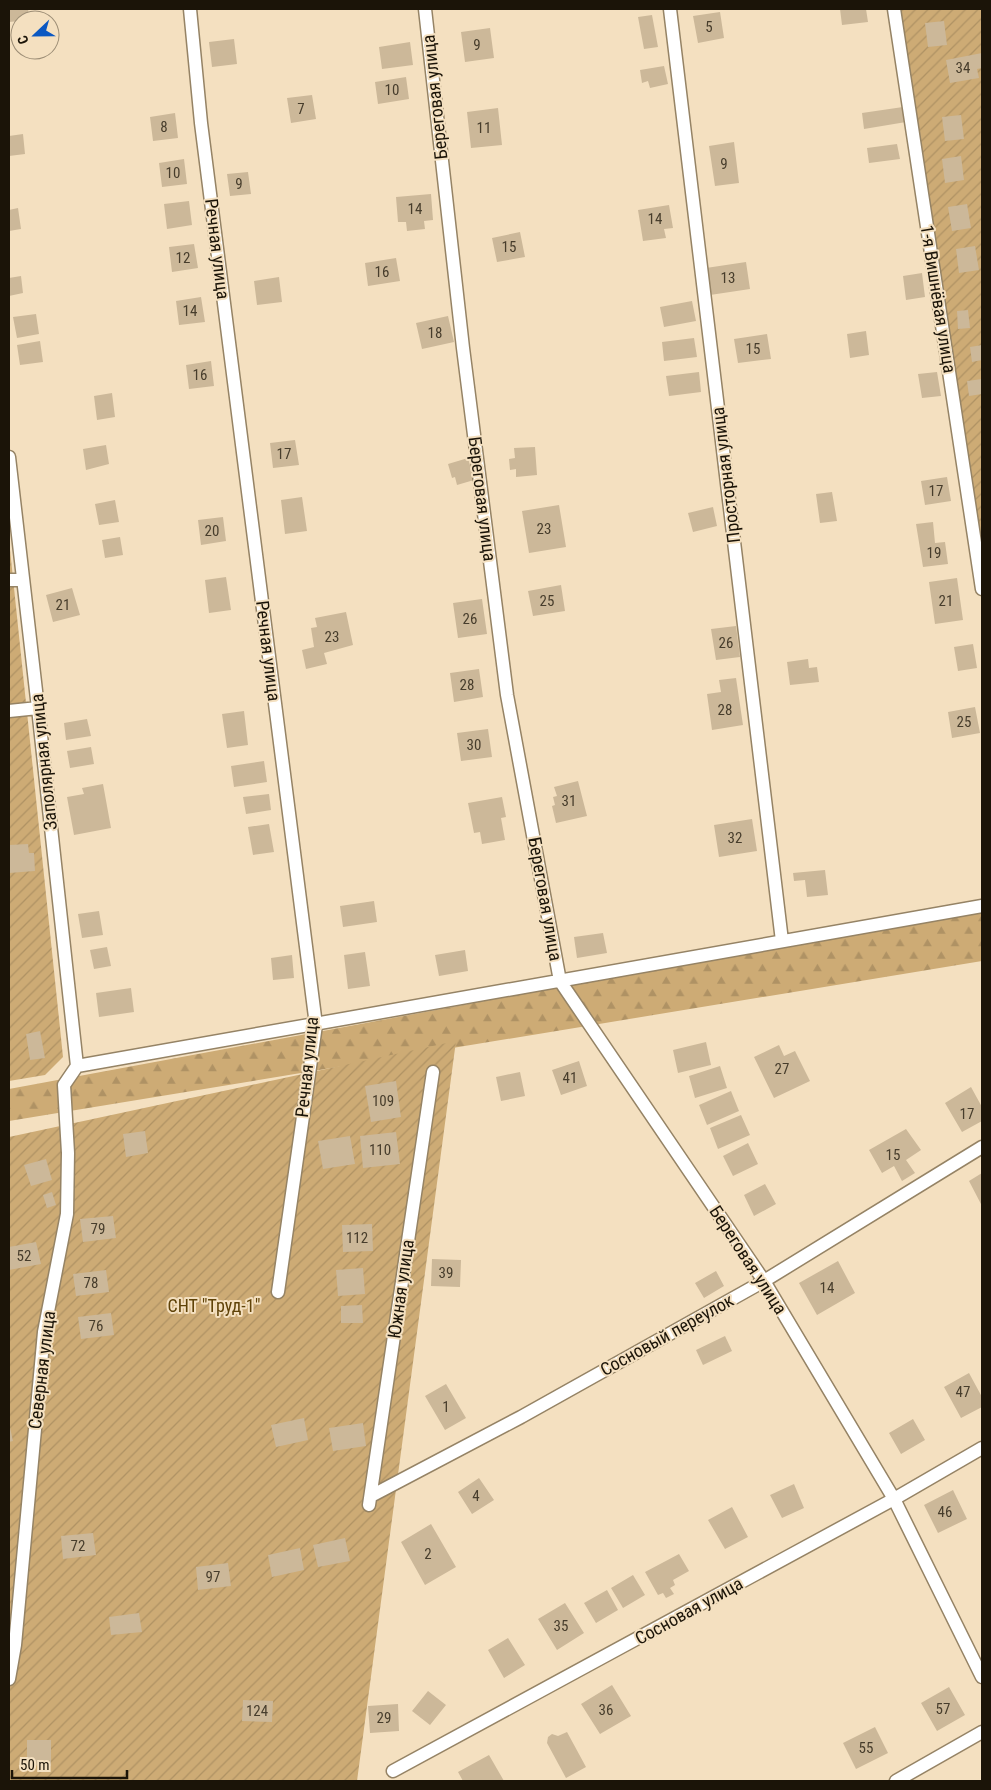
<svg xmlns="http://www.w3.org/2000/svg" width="991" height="1790" font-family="'Roboto Condensed',sans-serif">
  <defs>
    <pattern id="forest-firs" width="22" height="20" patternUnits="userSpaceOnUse" patternTransform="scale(1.25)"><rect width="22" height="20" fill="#cdab75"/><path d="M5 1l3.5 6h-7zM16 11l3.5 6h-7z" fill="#af9264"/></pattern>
    <pattern id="garden-furrows" width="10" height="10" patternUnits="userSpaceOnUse" patternTransform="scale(1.25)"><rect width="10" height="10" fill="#cdab75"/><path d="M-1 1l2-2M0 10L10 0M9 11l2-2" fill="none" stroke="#af9264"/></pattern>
  </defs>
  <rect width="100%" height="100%" fill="#f4e0c0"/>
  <!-- forest -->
  <path fill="url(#forest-firs)" d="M982,909V961L9,1121V1089Z"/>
  <!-- garden -->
  <path fill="url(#garden-furrows)" d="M900,9H982V575Z
    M9,540L63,1057L45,1075L9,1081Z
    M456,1041L357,1781H9V1137Z"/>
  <!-- building -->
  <path fill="#ccb899" d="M9,9H28L30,20L9,22Z
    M840,9H866L868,22L842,25Z
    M720,12L724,38L698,43L693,16Z
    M652,15L658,47L644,49L638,17Z
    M944,21L947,45L928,47L925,23Z
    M490,28L494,58L465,62L461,32Z
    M234,39L237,64L212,67L209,42Z
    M410,42L413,65L382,69L379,47Z
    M982,53V68L977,69L979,78L950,83L946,60Z
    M664,66L668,84L650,88L648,81L642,83L640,70Z
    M406,77L409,99L378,104L375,82Z
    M312,95L316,119L291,123L287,98Z
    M903,107L906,122L864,129L862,113Z
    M498,108L502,145L471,148L467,112Z
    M175,113L178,138L153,141L150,117Z
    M961,115L964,139L945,141L942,117Z
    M23,134L25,154L9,156V136Z
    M734,142L739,183L715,186L709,146Z
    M897,144L900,159L869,163L867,148Z
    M961,156L964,180L945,183L942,159Z
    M184,159L187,184L162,187L159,163Z
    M248,172L251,194L230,196L227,174Z
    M431,194L433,220L424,221L425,229L407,231L406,222H398L396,197Z
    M189,201L192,225L167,229L164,204Z
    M967,204L971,228L952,231L948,207Z
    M669,205L673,228L664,229L666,238L643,241L638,210Z
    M18,208L21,229L9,231V210Z
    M520,232L525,257L497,262L492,238Z
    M194,244L198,268L172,272L169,247Z
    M975,246L979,270L959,273L956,249Z
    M396,258L400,281L368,286L365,263Z
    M746,262L750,289L710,295L706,268Z
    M922,273L925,297L906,300L903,276Z
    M21,276L23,293L9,296V278Z
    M279,277L282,302L257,305L254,281Z
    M201,297L205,322L179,325L176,301Z
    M692,301L696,321L664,327L660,307Z
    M968,310L970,328L958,329L957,311Z
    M36,314L39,334L17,338L13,317Z
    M448,316L454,342L422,349L416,323Z
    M866,331L869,355L850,358L847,334Z
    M767,334L771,359L738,363L734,339Z
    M694,338L697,357L664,361L662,342Z
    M40,341L43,362L20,365L17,345Z
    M982,345V360L972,362L970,347Z
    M211,361L214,386L189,389L186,365Z
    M699,372L701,392L669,396L666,376Z
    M937,372L941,396L922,398L918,374Z
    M982,379V394L969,396L967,381Z
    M112,393L115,417L97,420L94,396Z
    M295,440L299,465L273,468L270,443Z
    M106,445L109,464L86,470L83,449Z
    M535,447L537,475L516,477V469L510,470L509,459L515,458L514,448Z
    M468,458L474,480L457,485L455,477L452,478L448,464Z
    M947,477L951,501L925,505L921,481Z
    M832,492L837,521L820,523L816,494Z
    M302,497L307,531L285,534L281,500Z
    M115,500L119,522L99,525L95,504Z
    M559,505L566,547L529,553L522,511Z
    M713,507L717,526L693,532L688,513Z
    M223,517L226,541L201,545L198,520Z
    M933,522L935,543L945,542L948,564L923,567L916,524Z
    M120,537L123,555L105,558L102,540Z
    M226,577L231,610L209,613L205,580Z
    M957,578L963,620L935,624L929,582Z
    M561,585L565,611L533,616L528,591Z
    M72,588L80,615L53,622L46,595Z
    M482,599L487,634L458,638L453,603Z
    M346,612L353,645L324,653L327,664L306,669L302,650L314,647L311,628L317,627L315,618Z
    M736,626L740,657L716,660L711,629Z
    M973,644L977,668L958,671L954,647Z
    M808,659L809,668L817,667L819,682L790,685L787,662Z
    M479,669L483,697L454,702L450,673Z
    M736,678L743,725L712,730L707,694L721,692L719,680Z
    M975,707L980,733L952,738L948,712Z
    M244,711L248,745L227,748L222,714Z
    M87,719L91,736L66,740L64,723Z
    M488,729L492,757L461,761L457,733Z
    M91,747L94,764L70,768L67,751Z
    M264,761L267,782L234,787L231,766Z
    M578,781L587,816L556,823L552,806L555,805L553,797L557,796L554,787Z
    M103,784L111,828L74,835L67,797L84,794L82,788Z
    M269,794L271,810L246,814L243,797Z
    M502,797L506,817L501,818L505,840L482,844L480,832L474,833L468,803Z
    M752,819L757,851L719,857L714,825Z
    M269,824L274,852L253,855L248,827Z
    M28,844L29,853H34L35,871L9,873V845Z
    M825,870L828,895L807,897L805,880L794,881L793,873Z
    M374,901L377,922L343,927L340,906Z
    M99,911L103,935L82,938L78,914Z
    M603,933L607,953L577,958L574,937Z
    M107,947L111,966L94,969L90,950Z
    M465,950L468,971L439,976L435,955Z
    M365,952L370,986L348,989L344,955Z
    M292,955L294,978L273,980L271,958Z
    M131,988L134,1012L99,1017L96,993Z
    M40,1031L45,1058L30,1060L26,1034Z
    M706,1042L711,1065L678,1073L673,1050Z
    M779,1045L784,1056L795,1051L810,1081L774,1098L754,1057Z
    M579,1061L587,1086L561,1095L552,1070Z
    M720,1066L727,1088L695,1098L689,1076Z
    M520,1072L525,1096L501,1101L496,1077Z
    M396,1081L401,1117L371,1122L365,1086Z
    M971,1087L982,1107V1121L962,1132L945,1103Z
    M731,1091L739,1111L707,1125L699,1105Z
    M741,1115L750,1135L718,1149L710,1128Z
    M906,1129L921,1150L906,1160L915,1173L902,1181L894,1166L882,1173L869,1150Z
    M145,1131L148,1153L126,1157L123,1134Z
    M396,1132L400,1164L363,1168L360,1136Z
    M350,1136L355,1164L323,1169L318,1141Z
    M748,1143L758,1164L733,1176L723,1156Z
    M46,1159L52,1180L31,1186L24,1165Z
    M982,1173V1206L969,1181Z
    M765,1184L776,1204L754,1216L744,1195Z
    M52,1192L56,1205L47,1208L43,1195Z
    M113,1216L116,1238L83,1242L80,1219Z
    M372,1224L373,1251L343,1252L342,1225Z
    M36,1242L41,1264L9,1270V1247Z
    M432,1259L461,1260L460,1287L431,1286Z
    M838,1261L855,1293L817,1315L799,1283Z
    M363,1268L365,1294L338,1296L336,1270Z
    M106,1270L109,1292L76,1296L73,1274Z
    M716,1271L724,1286L704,1298L695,1283Z
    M362,1305L363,1323H341V1306Z
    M111,1313L114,1335L81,1339L78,1317Z
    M725,1336L732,1351L703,1365L696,1350Z
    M969,1373L982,1397V1407L961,1418L944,1387Z
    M446,1384L466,1418L445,1430L425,1396Z
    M304,1418L308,1440L276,1447L271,1425Z
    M913,1419L925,1440L901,1454L889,1433Z
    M9,1423L13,1441L9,1442Z
    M363,1423L366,1446L333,1451L329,1428Z
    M479,1478L494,1500L472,1514L458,1492Z
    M794,1484L804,1508L782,1518L770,1495Z
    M953,1490L967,1519L938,1533L924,1505Z
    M732,1507L748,1537L725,1549L708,1520Z
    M431,1524L456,1567L425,1585L401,1542Z
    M93,1533L96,1555L63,1559L61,1536Z
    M345,1538L350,1561L318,1567L313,1545Z
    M300,1548L304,1570L272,1577L268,1555Z
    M679,1554L689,1571L673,1580L675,1585L670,1588L674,1594L666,1598L663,1593L658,1595L645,1572Z
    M228,1563L231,1586L198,1590L196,1567Z
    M633,1575L645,1595L623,1608L611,1588Z
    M607,1590L618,1610L596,1623L584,1603Z
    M565,1603L584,1633L557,1650L538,1619Z
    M139,1613L142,1632L111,1635L109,1617Z
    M508,1638L525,1665L504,1678L488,1650Z
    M612,1685L631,1716L600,1734L581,1704Z
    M949,1687L965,1715L937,1731L921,1703Z
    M428,1691L446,1705L430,1725L412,1711Z
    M243,1700L273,1701L272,1722L242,1721Z
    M398,1704L399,1731L370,1733L368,1706Z
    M875,1727L888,1753L856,1769L843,1743Z
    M567,1732L586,1767L566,1778L547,1743L548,1737L552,1734L558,1736Z
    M27,1740H51V1766L27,1765Z
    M489,1755L504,1781H463L458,1772Z"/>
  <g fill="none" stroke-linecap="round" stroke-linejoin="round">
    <!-- minor casing -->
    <g stroke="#958365" stroke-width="15">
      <path id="minor" d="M190,9L201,123L316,1025L278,1292
        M425,9L463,348L507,695L560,981L764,1281L894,1499L982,1677
        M670,9L782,941
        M894,9L982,589
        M9,457L38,708L77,1066
        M9,580H23
        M9,711L38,708
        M77,1066L982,906
        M371,1496L521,1417L764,1281L982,1147
        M369,1505L433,1072
        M9,1679L15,1645L44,1332L67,1214L68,1153L64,1085L77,1066
        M393,1771L894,1499L982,1448
        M896,1781L982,1732"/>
    </g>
    <!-- minor -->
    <use href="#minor" stroke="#fff" stroke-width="12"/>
  </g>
  <g text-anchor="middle" stroke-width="4" stroke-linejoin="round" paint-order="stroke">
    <!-- number labels -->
    <g font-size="15" fill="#473d2c">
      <text x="709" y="32">5</text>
      <text x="477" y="50">9</text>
      <text x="963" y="73">34</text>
      <text x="392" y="95">10</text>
      <text x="301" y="114">7</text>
      <text x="164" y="132">8</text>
      <text x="484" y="133">11</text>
      <text x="724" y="169">9</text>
      <text x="173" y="178">10</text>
      <text x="239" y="189">9</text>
      <text x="415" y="214">14</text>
      <text x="655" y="224">14</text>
      <text x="509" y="252">15</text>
      <text x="183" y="263">12</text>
      <text x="382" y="277">16</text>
      <text x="728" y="283">13</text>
      <text x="190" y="316">14</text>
      <text x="435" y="338">18</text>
      <text x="753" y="354">15</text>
      <text x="200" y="380">16</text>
      <text x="284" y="459">17</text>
      <text x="936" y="496">17</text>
      <text x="544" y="534">23</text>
      <text x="212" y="536">20</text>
      <text x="934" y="558">19</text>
      <text x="547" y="606">25</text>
      <text x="946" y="606">21</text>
      <text x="63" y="610">21</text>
      <text x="470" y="624">26</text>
      <text x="332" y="642">23</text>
      <text x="726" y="648">26</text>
      <text x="467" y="690">28</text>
      <text x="725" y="715">28</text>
      <text x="964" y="727">25</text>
      <text x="474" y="750">30</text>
      <text x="569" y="806">31</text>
      <text x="735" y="843">32</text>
      <text x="782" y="1074">27</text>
      <text x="570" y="1083">41</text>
      <text x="383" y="1106">109</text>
      <text x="967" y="1119">17</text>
      <text x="380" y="1155">110</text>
      <text x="893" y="1160">15</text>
      <text x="98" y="1234">79</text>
      <text x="357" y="1243">112</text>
      <text x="24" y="1261">52</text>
      <text x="446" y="1278">39</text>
      <text x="91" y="1288">78</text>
      <text x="827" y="1293">14</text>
      <text x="96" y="1331">76</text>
      <text x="963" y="1397">47</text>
      <text x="446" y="1412">1</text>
      <text x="476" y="1501">4</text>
      <text x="945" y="1517">46</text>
      <text x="78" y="1551">72</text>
      <text x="428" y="1559">2</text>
      <text x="213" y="1582">97</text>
      <text x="561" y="1631">35</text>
      <text x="943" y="1714">57</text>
      <text x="606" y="1715">36</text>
      <text x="257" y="1716">124</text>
      <text x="384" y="1723">29</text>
      <text x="866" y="1753">55</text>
    </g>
    <!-- street labels -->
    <g font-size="18" fill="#1b1408" stroke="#f4e0c0">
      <text transform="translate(435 97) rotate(-96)" y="6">Береговая улица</text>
      <text transform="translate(217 249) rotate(83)" y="6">Речная улица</text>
      <text transform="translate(938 299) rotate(81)" y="6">1-я Вишнёвая улица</text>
      <text transform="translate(726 475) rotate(-97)" y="6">Просторная улица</text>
      <text transform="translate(482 499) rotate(83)" y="6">Береговая улица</text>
      <text transform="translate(268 651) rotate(83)" y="6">Речная улица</text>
      <text transform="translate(44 762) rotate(-96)" y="6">Заполярная улица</text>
      <text transform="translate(545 899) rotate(80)" y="6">Береговая улица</text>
      <text transform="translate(307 1067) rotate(-84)" y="6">Речная улица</text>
      <text transform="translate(748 1260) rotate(57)" y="6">Береговая улица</text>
      <text transform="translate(401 1289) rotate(-82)" y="6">Южная улица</text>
      <text transform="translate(667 1335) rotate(-29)" y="6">Сосновый переулок</text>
      <text transform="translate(42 1370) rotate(-83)" y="6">Северная улица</text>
      <text transform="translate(689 1611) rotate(-29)" y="6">Сосновая улица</text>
    </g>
    <!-- park labels -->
    <g font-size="18" fill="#5f4207" stroke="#f4e0c0">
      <text x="214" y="1312">СНТ "Труд-1"</text>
    </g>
  </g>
  <!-- border -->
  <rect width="991" height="1790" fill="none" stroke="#1b1408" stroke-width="20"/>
  <!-- north arrow -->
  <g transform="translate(35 35) rotate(248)"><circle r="24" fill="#f4e0c0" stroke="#9d8e76"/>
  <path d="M0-4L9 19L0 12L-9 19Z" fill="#0b58c2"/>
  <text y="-8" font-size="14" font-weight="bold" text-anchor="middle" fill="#1b1408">С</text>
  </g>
  <!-- scale -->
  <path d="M12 1770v8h115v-8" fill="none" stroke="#1b1408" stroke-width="2.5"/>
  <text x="20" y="1770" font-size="15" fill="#1b1408" stroke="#f4e0c0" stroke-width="4" paint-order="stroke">50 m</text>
</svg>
